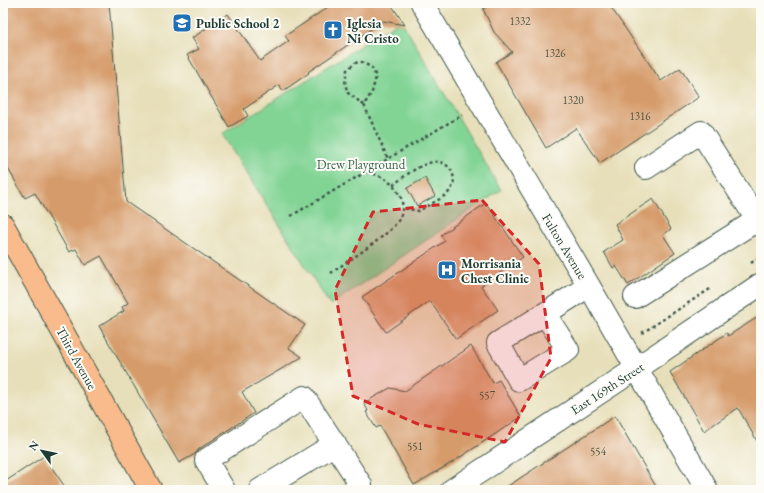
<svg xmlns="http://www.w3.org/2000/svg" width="764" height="493" font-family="'EB Garamond',serif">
  <rect width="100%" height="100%" fill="#fdfcf7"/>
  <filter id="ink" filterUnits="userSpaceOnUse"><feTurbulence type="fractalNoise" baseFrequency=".025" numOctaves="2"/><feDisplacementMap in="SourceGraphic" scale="8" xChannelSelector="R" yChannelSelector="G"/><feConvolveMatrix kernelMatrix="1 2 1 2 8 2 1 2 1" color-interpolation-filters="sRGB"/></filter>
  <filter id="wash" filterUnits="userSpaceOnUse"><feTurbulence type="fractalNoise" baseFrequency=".012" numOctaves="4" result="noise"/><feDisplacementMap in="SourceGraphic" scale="16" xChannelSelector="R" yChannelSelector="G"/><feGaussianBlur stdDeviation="0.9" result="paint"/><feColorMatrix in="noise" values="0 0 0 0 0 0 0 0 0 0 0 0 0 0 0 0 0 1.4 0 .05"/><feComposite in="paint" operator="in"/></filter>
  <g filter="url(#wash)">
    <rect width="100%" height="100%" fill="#e7dfb9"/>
    <!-- green -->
    <path fill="#82d495" stroke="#508864" d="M401,20L501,190L330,305L222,134Z"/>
    <g id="blocks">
      <!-- building -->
      <path fill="#d69b6b" d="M3,3H109L126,202L305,325L289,348L302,357L242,392L254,413L199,449L195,454L179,463L99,326L124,311L122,307L128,303L101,256L85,265L76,249L69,252L35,193L25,198L3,160Z
        M334,3H390L405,25L383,21L308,72L309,73L283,91L279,85L244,109L248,116L229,127L187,55L199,49L192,38L228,14L260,61L289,41L285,36Z
        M492,3H608L661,81L680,68L699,97L600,163L576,128L546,148L496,62L512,52L494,32L483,9Z
        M425,178L435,196L417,206L407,188Z
        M653,199L671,229L663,235L675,253L628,285L616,266L613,268L604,252L623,240L615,224Z
        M486,203L523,257L481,286L498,310L456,339L430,301L386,332L362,297L445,241L441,235Z
        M761,315V448L738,408L704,431L670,372L727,333L728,336Z
        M471,346L493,383L499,380L521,417L453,462L414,485L380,426L376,428L366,412L368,411L364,403L390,388L405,391Z
        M615,416L658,490H502Z
        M44,456L67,490H3V483Z"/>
    </g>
  </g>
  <g filter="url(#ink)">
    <use href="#blocks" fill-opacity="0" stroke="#3d5548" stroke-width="1"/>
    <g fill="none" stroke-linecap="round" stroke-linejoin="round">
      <!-- minor casing -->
      <g stroke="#3d5548" stroke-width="24">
        <path id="minor" d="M422,3L589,286L707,490
          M646,168L701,132L761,226
          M635,297L757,220
          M545,314L568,350L519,380L498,343L589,286
          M224,490L206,460L304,397L361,485L354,490
          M260,490L335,444
          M452,490L637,368L761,284"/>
      </g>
      <!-- major casing -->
      <g stroke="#3d5548" stroke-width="24">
        <path id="major" d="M3,225L151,490"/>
      </g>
      <!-- path -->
      <path stroke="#3d5548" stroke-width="2.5" stroke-dasharray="3 3" stroke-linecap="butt" d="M364,105L348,93L345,84L347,70L355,63L362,62L372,68L376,77L372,92L364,105L388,159
        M393,185C405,176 418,165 433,162C450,159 461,180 448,193C440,200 428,205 419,211L402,208
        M291,216L462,115
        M751,263L761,256
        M331,273C346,262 395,232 400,217C404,209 403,198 397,191C389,179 380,175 366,172
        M642,333L710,289"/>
      <!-- minor -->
      <use href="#minor" stroke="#fff" stroke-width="22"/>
      <!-- major -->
      <use href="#major" stroke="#fabb8c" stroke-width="22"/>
    </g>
  </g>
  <!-- marked area -->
  <path fill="#d62828" fill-opacity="0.2" stroke="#d62828" stroke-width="3" stroke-dasharray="8 5" stroke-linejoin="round" d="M482,200L539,264L551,358L505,442L418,424L353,396L335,290L373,212Z"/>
  <!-- icons -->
  <defs>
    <g id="school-square" transform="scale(1)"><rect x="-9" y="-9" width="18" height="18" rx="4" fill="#1f6fb2" stroke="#fdfcf7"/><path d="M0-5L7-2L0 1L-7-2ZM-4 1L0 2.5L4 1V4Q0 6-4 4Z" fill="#fff"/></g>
    <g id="church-square" transform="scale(1)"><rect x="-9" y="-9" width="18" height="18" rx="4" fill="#1f6fb2" stroke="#fdfcf7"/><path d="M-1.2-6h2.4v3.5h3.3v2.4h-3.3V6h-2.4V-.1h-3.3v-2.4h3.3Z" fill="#fff"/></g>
    <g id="hospital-square" transform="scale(1)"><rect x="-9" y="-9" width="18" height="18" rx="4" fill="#1f6fb2" stroke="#fdfcf7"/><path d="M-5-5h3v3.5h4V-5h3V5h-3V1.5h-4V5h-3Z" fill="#fff"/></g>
  </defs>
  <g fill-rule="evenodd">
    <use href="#school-square" x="182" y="23"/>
    <use href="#church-square" x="333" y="30"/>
    <use href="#hospital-square" x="447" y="270"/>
  </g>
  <g text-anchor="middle" stroke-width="4" stroke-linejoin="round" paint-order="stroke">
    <!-- number labels -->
    <g font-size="11" fill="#4d5442">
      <text x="520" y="25">1332</text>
      <text x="555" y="57">1326</text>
      <text x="573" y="104">1320</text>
      <text x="640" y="120">1316</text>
      <text x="487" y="399">557</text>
      <text x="415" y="450">551</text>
      <text x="598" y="455">554</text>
    </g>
    <!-- poi labels -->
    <g font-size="13" font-weight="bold" fill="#1f3d34" stroke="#fdfcf7" text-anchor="start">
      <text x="196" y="28">Public School 2</text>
      <text x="347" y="28">Iglesia<tspan x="347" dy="15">Ni Cristo</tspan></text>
      <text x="461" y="268">Morrisania<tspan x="461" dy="15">Chest Clinic</tspan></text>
    </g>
    <!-- park labels -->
    <g font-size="13" fill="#38634c" stroke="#fdfcf7">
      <text x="361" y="169">Drew Playground</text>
    </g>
    <!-- street labels -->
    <g font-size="13" fill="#1f3d34" stroke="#fdfcf7">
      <text transform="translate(565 246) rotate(59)" y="5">Fulton Avenue</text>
      <text transform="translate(77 358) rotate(61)" y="5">Third Avenue</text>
      <text transform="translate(607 388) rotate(-33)" y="5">East 169th Street</text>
    </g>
  </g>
  <!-- margin -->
  <rect width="764" height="493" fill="none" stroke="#fdfcf7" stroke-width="16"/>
  <!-- north arrow -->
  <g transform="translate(42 451) rotate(303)" stroke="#fdfcf7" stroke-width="3" paint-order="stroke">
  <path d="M0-3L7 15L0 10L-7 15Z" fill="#1f3d34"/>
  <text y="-6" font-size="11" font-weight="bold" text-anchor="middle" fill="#1f3d34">N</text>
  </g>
</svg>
